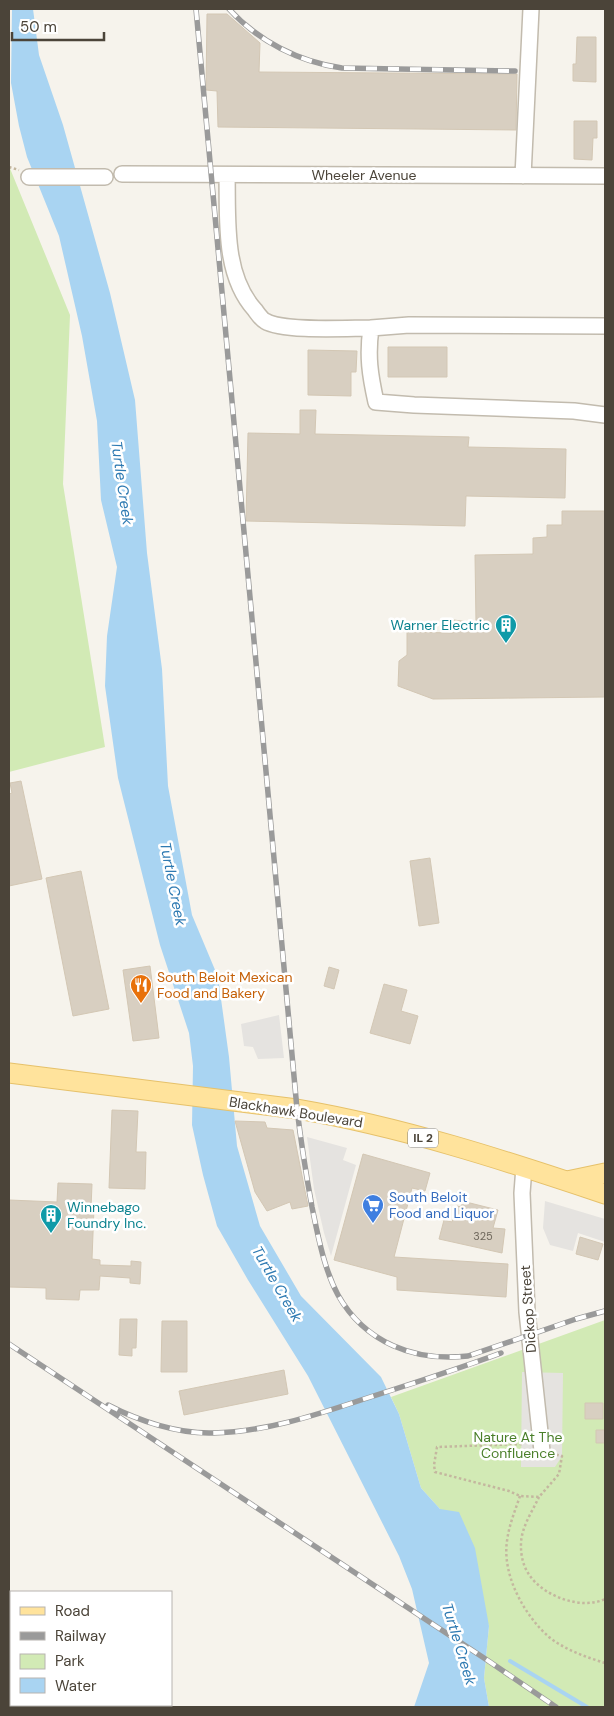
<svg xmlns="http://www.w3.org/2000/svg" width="614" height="1716" font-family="'DM Sans',sans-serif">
  <rect width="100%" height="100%" fill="#f6f3ec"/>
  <!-- green -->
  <path fill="#d2eab5" d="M9,166L70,315L63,484L105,747L9,772Z
    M605,1320V1707H489L484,1678L489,1626L440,1509L421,1488L399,1414L391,1397Z"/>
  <!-- parking -->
  <path fill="#e5e3e0" d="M279,1015L284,1058L258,1059L253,1047L244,1046L241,1024Z
    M307,1137L347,1148L343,1160L356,1165L331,1256L324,1233L314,1189Z
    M545,1201L605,1219V1242L578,1233L573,1251L550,1245L543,1228Z
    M522,1372L563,1373L562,1456L555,1467H521Z"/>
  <!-- water -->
  <path fill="#a9d4f2" d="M12,9H33L39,55L63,125L110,293L135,400L147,553L162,669L168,786L192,915L218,977L229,1057L237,1146L260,1226L301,1296L381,1377L399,1414L421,1488L440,1509L459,1512L475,1548L489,1626L484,1678L489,1707H414L429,1663L412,1589L399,1556L308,1376L248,1280L217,1226L203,1175L192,1125L193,1066L189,1033L160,945L118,778L105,686L107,636L117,567L101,500L97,421L82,336L59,236L27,157L19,126L11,83Z"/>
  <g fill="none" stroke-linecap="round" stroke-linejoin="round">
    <!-- stream -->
    <path stroke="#a9d4f2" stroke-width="4" d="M510,1661L587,1707"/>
  </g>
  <!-- building -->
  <path fill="#d8cfc1" stroke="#d3c7b4" d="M207,14H227L260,43L259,72L517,74L516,130L218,127L217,91L206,90Z
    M577,37H596V82L573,81V64H576Z
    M574,121H597V138H593L592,160L574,159Z
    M388,347H447V377H388Z
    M308,350L357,351L356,372H351V396L308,395Z
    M300,410H316L315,434L469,437L468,447L566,449L565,498L466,496L465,526L246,521L248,433L300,434Z
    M562,511H605V697L433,699L398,686L399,661L407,655V632L453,633L454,620L476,623L475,555L533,554V538L547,537V525H562Z
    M21,781L42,879L9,886V794L12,793L10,783Z
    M430,858L439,923L419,926L410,861Z
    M81,871L109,1009L73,1016L46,878Z
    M150,966L159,1038L133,1041L123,970Z
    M329,967L339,970L334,989L324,986Z
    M384,984L407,990L401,1011L418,1016L410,1044L370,1033Z
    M112,1110L138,1111L136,1152H146L145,1189L109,1188Z
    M235,1121L265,1122L267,1128L293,1130L308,1206L292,1209L290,1202L267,1211L255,1192Z
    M363,1154L430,1173L425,1191L412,1188L394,1257L508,1264L506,1297L397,1290V1277L334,1260Z
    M58,1183L92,1184L91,1208H94L92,1259L100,1260V1265L131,1266V1261L141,1262L140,1284L130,1283V1278L100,1276L99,1290H80L79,1300L46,1299V1288L9,1287V1200L57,1202Z
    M462,1201L498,1210L493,1228L505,1229L502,1253L439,1239L444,1220L452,1222L457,1206L461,1207Z
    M580,1237L603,1244L598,1260L576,1254Z
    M120,1319H137L136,1348H132V1356L119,1355Z
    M162,1321H187V1372H161Z
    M284,1370L288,1394L184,1415L179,1391Z
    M585,1403H603V1419H585Z
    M596,1430H605V1443H596Z"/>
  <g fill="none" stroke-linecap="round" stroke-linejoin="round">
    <!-- minor casing -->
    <g stroke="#c2bbae" stroke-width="18">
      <path id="minor" d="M122,174L605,176
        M227,175C228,219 223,275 255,310C258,314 261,319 265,321C283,332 348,328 371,328
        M523,176L531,9
        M29,177H105
        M605,326L409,325L371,328C367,356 370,375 376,402L414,405L574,411L605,415
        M524,1167L522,1193L527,1312L542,1451"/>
    </g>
    <!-- major casing -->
    <g stroke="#e6c16a" stroke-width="21">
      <path id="major" d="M9,1073L297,1109C402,1127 504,1160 605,1194
        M567,1181L605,1173"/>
    </g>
    <!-- path -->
    <path stroke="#c4b79f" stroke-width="2.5" stroke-dasharray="2.5 2.5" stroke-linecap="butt" d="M9,167L19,170
      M522,1444L437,1447L434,1465L435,1472L509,1491L520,1496L539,1497L559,1474L562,1456L553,1454
      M520,1496C515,1511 509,1525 507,1541C502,1575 524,1615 549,1637C565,1650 586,1657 605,1663
      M539,1497C532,1512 520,1529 521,1547C521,1557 524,1568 530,1576C545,1597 582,1610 605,1599"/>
    <!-- minor -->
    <use href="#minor" stroke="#fff" stroke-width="15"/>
    <!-- major -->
    <use href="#major" stroke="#ffe39c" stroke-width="19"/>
    <!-- rail casing -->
    <g stroke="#9a9a9a" stroke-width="5.5">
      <path id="rail" d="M196,9L297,1109C301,1142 306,1174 312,1207C318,1236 324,1269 338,1295C365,1343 415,1362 468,1356L576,1319L605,1311
        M229,9C258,41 299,62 342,68L515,71
        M9,1344L490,1662L556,1707
        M108,1405C139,1421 178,1434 213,1433C264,1432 313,1416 361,1400C408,1385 455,1370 501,1353"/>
    </g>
    <!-- rail -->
    <use href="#rail" stroke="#fff" stroke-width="4" stroke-dasharray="11" stroke-linecap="butt"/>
  </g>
  <!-- icons -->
  <defs>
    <g id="building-pin" transform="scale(1.125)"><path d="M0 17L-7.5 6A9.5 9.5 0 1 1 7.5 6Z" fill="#0f9aa8" stroke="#fff"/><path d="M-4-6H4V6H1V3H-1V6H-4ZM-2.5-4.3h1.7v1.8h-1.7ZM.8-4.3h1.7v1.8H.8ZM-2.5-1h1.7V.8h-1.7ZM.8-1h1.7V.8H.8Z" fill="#fff"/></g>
    <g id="restaurant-pin" transform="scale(1.125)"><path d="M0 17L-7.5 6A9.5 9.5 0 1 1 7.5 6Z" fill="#e8710a" stroke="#fff"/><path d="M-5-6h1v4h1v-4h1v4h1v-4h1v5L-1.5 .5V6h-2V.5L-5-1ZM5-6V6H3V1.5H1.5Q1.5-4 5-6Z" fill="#fff"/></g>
    <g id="supermarket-pin" transform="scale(1.125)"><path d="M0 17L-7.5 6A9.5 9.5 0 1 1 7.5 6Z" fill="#3f7fe0" stroke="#fff"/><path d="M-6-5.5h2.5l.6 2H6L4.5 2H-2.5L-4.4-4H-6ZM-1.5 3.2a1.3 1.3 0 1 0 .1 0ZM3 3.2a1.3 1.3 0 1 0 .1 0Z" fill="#fff"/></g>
  </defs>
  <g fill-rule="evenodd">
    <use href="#building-pin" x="506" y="625"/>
    <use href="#restaurant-pin" x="141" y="985"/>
    <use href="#supermarket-pin" x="373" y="1205"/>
    <use href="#building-pin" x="51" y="1215"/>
  </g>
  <g text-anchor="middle" stroke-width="5" stroke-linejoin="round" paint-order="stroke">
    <!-- number labels -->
    <g font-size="11" fill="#6e675b">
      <text x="483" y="1240">325</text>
    </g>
    <!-- shield labels -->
    <rect fill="#fff" stroke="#817c74" stroke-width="1" x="408" y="1128.5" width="30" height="19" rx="4"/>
    <g font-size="12" font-weight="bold" fill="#4b4439">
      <text x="423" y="1142">IL 2</text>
    </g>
    <!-- street labels -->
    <g font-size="14" fill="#4b4439" stroke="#fff">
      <text x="364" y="180">Wheeler Avenue</text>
      <text transform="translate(296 1112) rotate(9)" y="5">Blackhawk Boulevard</text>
      <text transform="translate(528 1309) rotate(-94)" y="5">Dickop Street</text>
    </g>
    <!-- culture labels -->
    <g font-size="14" fill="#0d838f" stroke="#fff" text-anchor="end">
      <text x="490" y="630">Warner Electric</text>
      <text x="67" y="1212" text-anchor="start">Winnebago<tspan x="67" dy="16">Foundry Inc.</tspan></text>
    </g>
    <!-- food labels -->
    <g font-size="14" fill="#c56008" stroke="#fff" text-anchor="start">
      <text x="157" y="982">South Beloit Mexican<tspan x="157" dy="16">Food and Bakery</tspan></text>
    </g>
    <!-- shop labels -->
    <g font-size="14" fill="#366cbe" stroke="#fff" text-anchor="start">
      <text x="389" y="1202">South Beloit<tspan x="389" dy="16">Food and Liquor</tspan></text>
    </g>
    <!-- park labels -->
    <g font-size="14" fill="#4a7f2a" stroke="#fff">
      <text x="518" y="1442">Nature At The<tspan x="518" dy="16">Confluence</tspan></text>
    </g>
    <!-- water labels -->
    <g font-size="15" font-style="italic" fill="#2e7ab2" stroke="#fff">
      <text transform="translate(122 483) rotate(82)" y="5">Turtle Creek</text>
      <text transform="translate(173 884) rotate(79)" y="5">Turtle Creek</text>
      <text transform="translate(277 1284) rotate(60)" y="5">Turtle Creek</text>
      <text transform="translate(459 1644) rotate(73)" y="5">Turtle Creek</text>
    </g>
  </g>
  <!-- border -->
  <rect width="614" height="1716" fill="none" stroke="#4b4439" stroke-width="20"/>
  <!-- legend -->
  <rect x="10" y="1591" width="162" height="115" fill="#ffffff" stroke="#b7b4b0"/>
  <rect x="20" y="1607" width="25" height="8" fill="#ffe39c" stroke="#b7b4b0"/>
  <text x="55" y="1616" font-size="15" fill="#4b4439">Road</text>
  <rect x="20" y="1632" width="25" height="8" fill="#9a9a9a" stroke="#b7b4b0"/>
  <text x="55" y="1641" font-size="15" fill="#4b4439">Railway</text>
  <rect x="20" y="1654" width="25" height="15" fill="#d2eab5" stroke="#b7b4b0"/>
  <text x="55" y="1666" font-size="15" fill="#4b4439">Park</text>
  <rect x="20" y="1678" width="25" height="15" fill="#a9d4f2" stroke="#b7b4b0"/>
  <text x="55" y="1691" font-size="15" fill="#4b4439">Water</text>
  <!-- scale -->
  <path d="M12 32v8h92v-8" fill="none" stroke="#4b4439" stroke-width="2.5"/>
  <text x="20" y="32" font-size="15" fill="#4b4439" stroke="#ffffff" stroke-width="4" paint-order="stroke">50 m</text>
</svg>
